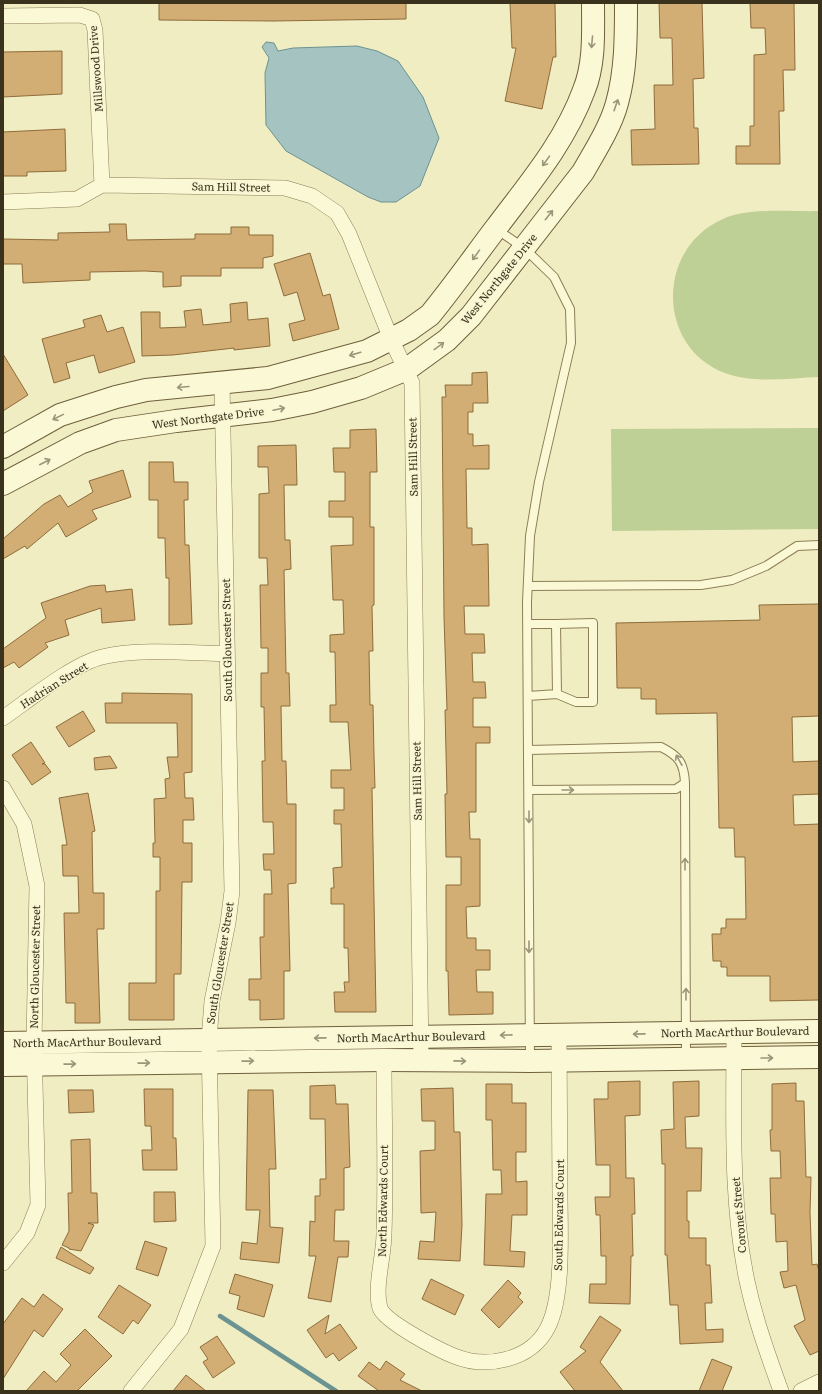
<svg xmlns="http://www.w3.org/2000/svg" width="822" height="1394" font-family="Literata,serif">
  <rect width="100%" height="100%" fill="#f1edc2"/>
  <!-- green -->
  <path fill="#bed095" d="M819,211V377C790,378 754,384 725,373C656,347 656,248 723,219C749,207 791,212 819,211Z
    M819,428V529L612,531L611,429Z"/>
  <!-- water -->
  <path fill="#a5c4c1" stroke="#6b9391" d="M266,42L274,43L278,51L293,48L357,46L377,51L398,61L423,97L439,138L420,186L396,202H381L368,197L286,151L266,125L265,73L269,58L262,47Z"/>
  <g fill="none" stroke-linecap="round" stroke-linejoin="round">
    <!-- stream -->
    <path stroke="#6b9391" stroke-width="4.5" d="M220,1316L336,1391"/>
  </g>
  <!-- building -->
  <path fill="#d2ae75" stroke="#8e6c3b" d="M159,3H406V19L273,21L159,20Z
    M510,3H555L556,57H553L542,109L505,101L516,48H512Z
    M659,3H702L704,78L693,79L694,128H698L699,164L632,165L631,130L655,129L654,85H673L672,38H660Z
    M750,3H794L795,70H783L784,111H779L780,164H736V146H750V126H754V55L766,54L765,28H751Z
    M62,51V94L3,97V52Z
    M65,129L66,171L27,172V176H3V132Z
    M109,224H126L127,240L195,239V234H231V227H249V235H273V256L263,258V268H221V276H181V286L163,287V272L145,271L90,272V280L23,283L22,264H3V239L58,240V233L110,232Z
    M310,253L323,296L330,294L339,329L293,341L289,324L305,320L297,292L284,296L274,264Z
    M247,302L248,320L268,318L270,346L234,350V348L173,355L142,356L141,312H160V328L186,327L184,311L201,309L203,325L231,322L230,304Z
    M101,315L107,332L123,327L135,362L99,373L94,355L66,363L70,378L54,383L42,339L85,327L83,320Z
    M3,354L28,395L3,411Z
    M487,372L488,403H473V412H468V434H473V446L489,445V469H466L467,528H472V545L488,544L489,606H464L465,634H484L485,653H472L473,682H485L486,698H473V727H490V743H476V812H469L470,839H480V906L466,907L467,938H476V950H490V970H476L477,992H493V1014L449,1015L448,971H446V885H461V857H446L445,794H447L445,710H447L444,617L442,397H446L445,385H472V373Z
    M376,429L377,472H370V527H374V605L372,606L373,651H369L370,705H373L374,756L375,788H372L376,1012H335L334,992H345L344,982H349L348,948H344V904H331V888H334L333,868L342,867L341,824H334V810H344V788H331V770H351L348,722H330V705H336L335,652H330V635L344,634L343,600H333L331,546L353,545V517H329V501H345V472H334L333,448H350V430Z
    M296,445L297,485H284L285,540H290L291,569L284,570L286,673H289L290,706H281L282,761H286L287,804H296V883L288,884L290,971H284V1019L260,1020V1000H249V979H261L260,937H264V894H272L271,870H264L263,854H274L273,822H263L262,761H265L264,707H261V673H268V648H261L260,585H268L267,558H259V494L269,493L268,467H258V446Z
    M149,462H173L174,482H188V500H184L185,545H189L192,624L169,625V578H166L165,538H158V500H149Z
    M123,470L131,497L92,510L97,519L66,537L58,523L27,549L25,546L3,559V539L44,504L60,495L68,507L93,492L89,481Z
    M105,585L106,592L132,589L135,620L102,623L101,608L65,620L69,635L45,643L48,647L19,668L14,662L3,668V649L46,618L41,603L90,586Z
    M819,604V716L792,717L793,762L819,761V794L793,795L794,825L819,824V1000L770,1001V976H727V967H721V961H713L712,934H721V928H726V919H746L745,857H735L734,828H719L717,713L656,714V699H641V688H617L616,623L760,620L759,605Z
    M122,693L192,694V772L184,773L185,798H193L194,820H183V843H192V882H182L181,974H174V1020H129V983H156V891H160V857H153V843H155L154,799L166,798L165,779L170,778L167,757H178L177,723H106L105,703H122Z
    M83,711L95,731L69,747L56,727Z
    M31,742L45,763L42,764H45L51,772L32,785L12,755Z
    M110,756L117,768L95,770L94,758Z
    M88,793L95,831L92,832L93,893H104V929H97L100,1023H75V1003H66L64,913H79L78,876H63L62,845H67L59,798Z
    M640,1081V1115L625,1116L626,1178H634L635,1214H632L633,1256H631L630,1304L589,1303L590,1284H606V1256H601L600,1215H596L595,1197H610V1165H596L594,1099H608V1082Z
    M699,1081V1116L685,1117L686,1148H702L701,1191H687V1221H689V1238H706V1265H710L712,1303H705L706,1330L723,1329V1342L680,1344L678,1305H670L667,1255H665V1164H662L661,1130L674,1129L673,1082Z
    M796,1083V1101H804L806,1177H811L810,1213L812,1265L817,1264L819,1271V1351L810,1355L794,1326L805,1320L796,1285L784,1288L780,1272L788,1271L787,1241L776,1242L775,1214H771L770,1178H781L780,1151H771L770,1130H772V1084Z
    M486,1084H512V1103H526V1152H516V1182L527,1181V1215H512L510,1251L525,1252L524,1267L484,1265L486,1194H502L501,1170H493L492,1120H486Z
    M335,1085L336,1104H348L350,1167L344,1168V1210H335L334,1241H349L348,1257H338L331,1302L308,1298L316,1256H309L310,1221L315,1222V1196H320V1179H326L325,1119H310V1086Z
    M453,1088L454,1132H460L462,1225L460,1261L418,1259L420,1241L434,1242L436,1212L421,1213L420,1151L435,1150V1121H422L421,1089Z
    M144,1089H173V1138H176L177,1170H143L142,1150H152L151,1126H145Z
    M68,1090H93L94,1112L69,1113Z
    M248,1090H273L276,1169H269L270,1227L283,1228L279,1263L240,1259L242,1242L257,1244L260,1210H246Z
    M90,1139L91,1193H97L98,1223H88L94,1225L81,1251L69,1249V1248L62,1245L69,1231L68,1193H72L71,1140Z
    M154,1192H175L176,1221L154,1222Z
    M145,1241L167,1248L158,1276L136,1269Z
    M61,1247L94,1268L90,1274L56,1258Z
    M235,1274L273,1285L264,1317L237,1309L240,1296L229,1293Z
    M431,1279L464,1295L455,1315L422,1299Z
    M508,1280L521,1293L518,1297L523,1302L499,1328L481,1310Z
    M119,1285L151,1305L138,1324L133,1320L123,1334L98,1317Z
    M43,1294L63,1309L43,1337L34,1330L3,1379V1324L22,1298L34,1307Z
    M329,1315L325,1334L340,1324L357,1348L339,1361L333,1353L326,1358L307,1330Z
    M600,1316L621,1330L600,1362L623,1391H575L560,1372L586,1351L580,1347Z
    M85,1329L112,1356L77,1391H26L44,1371L56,1382L71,1365L60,1354Z
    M217,1336L235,1363L213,1378L203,1362L208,1359L200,1347Z
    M712,1359L732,1367L722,1391H699Z
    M386,1361L405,1374L400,1380L422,1391H379L358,1376L369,1362L380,1370Z
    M186,1375L206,1391H173Z"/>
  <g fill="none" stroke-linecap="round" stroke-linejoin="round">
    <!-- service casing -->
    <g stroke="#8d7e57" stroke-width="10">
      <path id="service" d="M496,229L524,248L554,277L570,309L571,343L539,482L530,536L527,602L530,1060
        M528,586L701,585L732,580L766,566L797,546L819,545
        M528,624H556L557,694L528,696
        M556,624L593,623V702H576L557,694
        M528,750L661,747C679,756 684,763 685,783L676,789L529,790
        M685,783L686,1057"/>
    </g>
    <!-- minor casing -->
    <g stroke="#8d7e57" stroke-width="16">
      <path id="minor" d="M3,16L80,15L92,19L95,30L102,185
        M3,202L77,199L102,185L285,188L312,196L337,213L349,234L391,339L412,383L421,1060
        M3,718C29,700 73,664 102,657C138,648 190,653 227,654
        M3,788L24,824L37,886L34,1042L38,1205L27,1233L3,1263
        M734,1033C734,1115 730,1200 747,1281C755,1319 768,1355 781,1391
        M384,1060C384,1118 386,1176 384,1234C384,1256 374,1288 380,1308C385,1322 439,1350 454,1356C486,1369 531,1361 548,1327C564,1295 560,1230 560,1195C560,1141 559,1088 559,1035
        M131,1391L181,1329L213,1246L209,1040L212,1001L228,923L232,891L222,383
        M801,1391L819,1382"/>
    </g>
    <!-- secondary casing -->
    <g stroke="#6f5f3b" stroke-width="24">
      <path id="secondary" d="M3,447L60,415L116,397L146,390L268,378L367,351L409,330L430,315C453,287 474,257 496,228C529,184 565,142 584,90C595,63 593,32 593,3
        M3,484L80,443L116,430L176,421L272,410L312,402L361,388L407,369L447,340L471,316L583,172C595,151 611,126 617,103C626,71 626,37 626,3
        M3,1043L819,1031
        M3,1065L384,1060L530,1061L819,1057"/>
    </g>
    <!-- service -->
    <use href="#service" stroke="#fbf8d6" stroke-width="8"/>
    <!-- minor -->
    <use href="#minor" stroke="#fbf8d6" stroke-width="15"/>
    <!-- secondary -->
    <use href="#secondary" stroke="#fbf8d6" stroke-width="22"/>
  </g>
  <!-- one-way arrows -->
  <defs><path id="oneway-shaft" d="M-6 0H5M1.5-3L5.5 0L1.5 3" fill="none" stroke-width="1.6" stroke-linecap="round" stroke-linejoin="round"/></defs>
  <g stroke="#9b957a">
    <use href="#oneway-shaft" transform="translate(592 42) rotate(95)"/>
    <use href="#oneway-shaft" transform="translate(616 105) rotate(-71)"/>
    <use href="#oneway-shaft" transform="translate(546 161) rotate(126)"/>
    <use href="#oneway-shaft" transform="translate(549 215) rotate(-52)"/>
    <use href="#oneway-shaft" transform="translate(476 255) rotate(126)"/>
    <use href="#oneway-shaft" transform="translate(439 346) rotate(-36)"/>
    <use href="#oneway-shaft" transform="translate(355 354) rotate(164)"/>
    <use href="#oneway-shaft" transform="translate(183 387) rotate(175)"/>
    <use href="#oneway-shaft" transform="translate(279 409) rotate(-12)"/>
    <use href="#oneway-shaft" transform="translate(58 417) rotate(154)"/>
    <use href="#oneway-shaft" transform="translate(45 462) rotate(-27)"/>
    <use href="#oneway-shaft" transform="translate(679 760) rotate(-119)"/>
    <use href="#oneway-shaft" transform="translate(568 790)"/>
    <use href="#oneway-shaft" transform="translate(529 817) rotate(90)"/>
    <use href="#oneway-shaft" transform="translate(685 864) rotate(-90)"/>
    <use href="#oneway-shaft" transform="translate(529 947) rotate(90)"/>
    <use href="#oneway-shaft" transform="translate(686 994) rotate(-90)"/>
    <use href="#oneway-shaft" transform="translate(639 1034) rotate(179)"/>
    <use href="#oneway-shaft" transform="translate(506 1035) rotate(179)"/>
    <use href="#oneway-shaft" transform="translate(320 1038) rotate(179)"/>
    <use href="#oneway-shaft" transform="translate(767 1058)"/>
    <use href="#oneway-shaft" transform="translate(248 1061) rotate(-1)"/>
    <use href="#oneway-shaft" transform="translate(460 1061) rotate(1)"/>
    <use href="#oneway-shaft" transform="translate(144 1063) rotate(-1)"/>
    <use href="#oneway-shaft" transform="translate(70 1064) rotate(-1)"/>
  </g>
  <g text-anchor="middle" stroke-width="3" stroke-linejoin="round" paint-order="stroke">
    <!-- street labels -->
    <g font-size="11" fill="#3b321d" stroke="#f8f5d2">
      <text transform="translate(96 69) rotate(-94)" y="4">Millswood Drive</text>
      <text transform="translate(231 187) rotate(1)" y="4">Sam Hill Street</text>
      <text transform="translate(499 279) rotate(-51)" y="4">West Northgate Drive</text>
      <text transform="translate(208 418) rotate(-7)" y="4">West Northgate Drive</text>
      <text transform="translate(413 457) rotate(-91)" y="4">Sam Hill Street</text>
      <text transform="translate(227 640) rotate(-91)" y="4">South Gloucester Street</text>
      <text transform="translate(54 685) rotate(-32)" y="4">Hadrian Street</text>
      <text transform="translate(417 781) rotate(-91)" y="4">Sam Hill Street</text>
      <text transform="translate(220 963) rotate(-81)" y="4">South Gloucester Street</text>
      <text transform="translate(35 967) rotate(-89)" y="4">North Gloucester Street</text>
      <text transform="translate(735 1032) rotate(-1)" y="4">North MacArthur Boulevard</text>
      <text transform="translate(411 1037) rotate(-1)" y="4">North MacArthur Boulevard</text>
      <text transform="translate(87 1042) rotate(-1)" y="4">North MacArthur Boulevard</text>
      <text transform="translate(383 1201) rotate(-89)" y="4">North Edwards Court</text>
      <text transform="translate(559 1215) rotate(-89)" y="4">South Edwards Court</text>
      <text transform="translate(739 1215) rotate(-95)" y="4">Coronet Street</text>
    </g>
  </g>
  <!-- border -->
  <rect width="822" height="1394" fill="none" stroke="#3b321d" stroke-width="8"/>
</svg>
